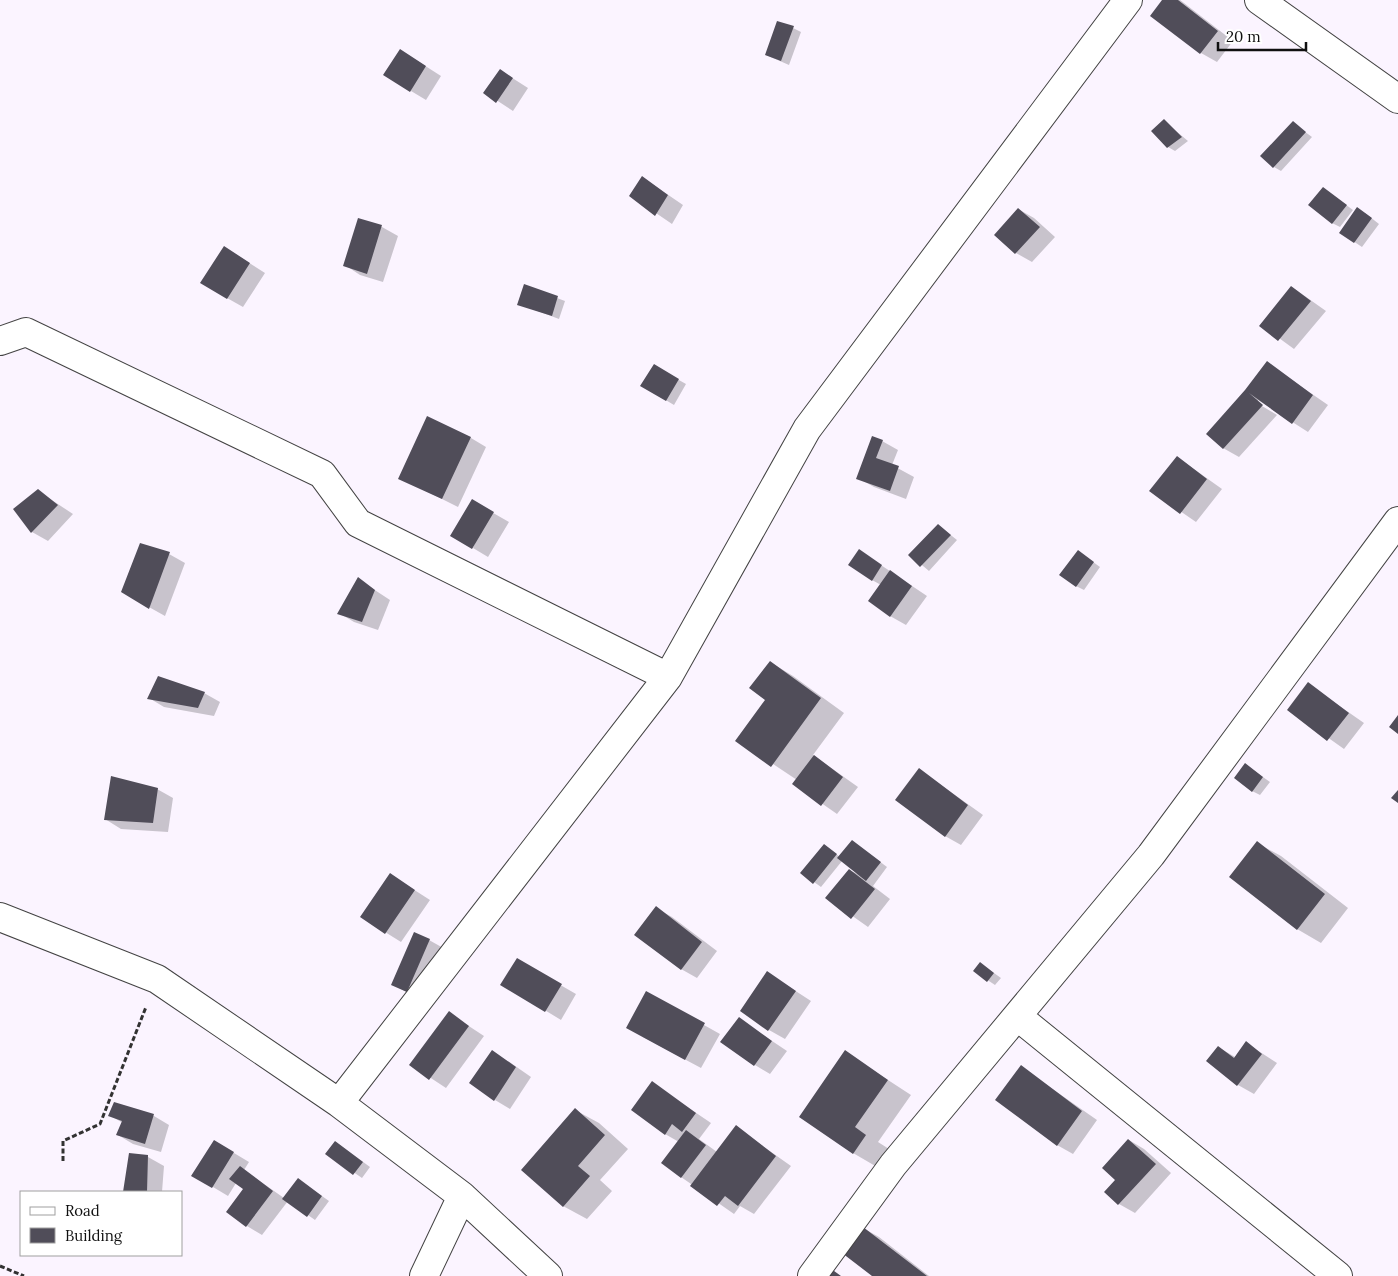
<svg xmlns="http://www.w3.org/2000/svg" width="1398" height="1276" font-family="Lora,serif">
  <rect width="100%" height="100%" fill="#fbf4ff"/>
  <!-- shadow -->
  <path fill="#0003" d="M1163,0H1180L1184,3L1233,41L1217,62L1201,53L1151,15Z
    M793,28L801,32L789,65L766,55Z
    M416,60L441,76L426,100L411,91Z
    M500,70L528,88L513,111L484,92Z
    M1164,121L1188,141L1175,151L1168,147Z
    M1293,123L1312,137L1281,171L1274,167Z
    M642,177L683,205L672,224L631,196Z
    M1323,188L1353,210L1340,227L1332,223Z
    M1018,209L1034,218L1055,237L1032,262L1016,253Z
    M1365,213L1379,224L1362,247L1341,233Z
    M359,219L382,227L398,236L383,282L360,275L345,265Z
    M240,257L265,273L243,307L227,298Z
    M525,286L565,301L559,319L519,304Z
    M1292,287L1326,311L1294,349L1261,325Z
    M1267,363L1328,405L1308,432L1258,400L1257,403L1277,415L1239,457L1223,448L1246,390Z
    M654,366L686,384L674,405L642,386Z
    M471,438L486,447L458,507L400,478Z
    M882,441L898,450L892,465L914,477L906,499L874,487L858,478Z
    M1177,457L1222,489L1196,522L1151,491Z
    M38,491L73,514L48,541L32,532L15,510Z
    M488,510L509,522L488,557L473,548Z
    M938,525L957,540L929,571L910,555Z
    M1078,551L1100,567L1084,590L1076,586Z
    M169,554L185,563L165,616L122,592Z
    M866,555L927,596L906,625L890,616L881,585L872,580Z
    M358,579L390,600L378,630L354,622L339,613Z
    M770,662L793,676L844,713L813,755L858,787L837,814L794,784L797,780L737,740L767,699Z
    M1308,684L1364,723L1344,749L1289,710Z
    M204,693L220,702L214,716L164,707L149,698Z
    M1246,765L1270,782L1260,795L1252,791Z
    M920,770L983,815L961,845L945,836Z
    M157,789L173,798L168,832L121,829L105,819Z
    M1257,843L1281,856L1348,908L1321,943L1297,929Z
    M824,845L840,857L859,846L887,867L873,886L890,899L868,927L827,898L849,870L860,875L842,861L821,887L814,882Z
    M391,875L430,900L401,942L361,917Z
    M656,908L672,917L717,951L697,978L681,969Z
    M429,940L445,949L408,993L392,984Z
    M517,960L576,994L561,1020L502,984Z
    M980,963L1001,978L995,985L974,971Z
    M768,973L811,1001L785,1039L769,1030Z
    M647,993L720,1034L701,1068L643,1037Z
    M449,1013L484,1036L446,1088L411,1065Z
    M739,1019L787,1051L770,1074L755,1065Z
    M1246,1043L1277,1063L1254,1094L1238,1085L1218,1047L1235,1057Z
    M845,1052L911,1095L878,1142L889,1149L877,1167L853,1153Z
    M508,1061L531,1077L510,1109L495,1100Z
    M1021,1067L1097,1120L1073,1154L1057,1145Z
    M652,1083L711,1123L699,1139L717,1152L736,1127L791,1166L754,1214L740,1206L734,1214L681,1177L679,1142L665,1134Z
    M115,1104L154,1116L169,1125L161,1152L133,1144L118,1135L123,1123L109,1115Z
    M575,1110L599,1123L628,1149L600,1180L612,1191L587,1219L563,1206Z
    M1129,1140L1144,1149L1171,1173L1135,1213L1119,1204L1106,1192L1117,1180Z
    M214,1141L249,1162L244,1170L284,1198L305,1184L329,1201L315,1220L288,1201L262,1235L247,1226L244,1189L236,1183L228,1196L193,1175Z
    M336,1142L370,1167L362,1178L327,1154Z
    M130,1155L148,1157L164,1166L162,1192H124Z
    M863,1228L879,1237L929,1276H874Z"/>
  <!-- building -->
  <path fill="#504d59" d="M1162,0H1178L1218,31L1200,54L1150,16Z
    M777,21L794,26L781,61L765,55Z
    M400,49L426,66L410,92L383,75Z
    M500,69L513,78L496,103L483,93Z
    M1164,119L1182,137L1167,148L1151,131Z
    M1293,121L1306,132L1273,168L1260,156Z
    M642,176L668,195L655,216L629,196Z
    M1323,187L1347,205L1332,224L1308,205Z
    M1357,207L1372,218L1354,243L1339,233Z
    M1018,208L1040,227L1015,254L994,235Z
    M358,218L382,225L367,274L343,266Z
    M224,246L250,263L227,299L200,283Z
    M524,284L558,296L552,316L517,305Z
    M1291,286L1311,301L1278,341L1259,326Z
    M1267,361L1313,395L1292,424L1249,393L1263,405L1223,449L1206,434L1245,390Z
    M654,364L679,379L666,401L640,386Z
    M427,416L471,437L442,499L398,479Z
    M872,436L883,440L876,458L899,466L890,491L856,479Z
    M1177,456L1207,479L1180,514L1149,491Z
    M38,489L58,505L31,533L13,509Z
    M472,499L494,512L472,549L450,536Z
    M938,524L951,535L920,567L908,555Z
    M140,543L170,552L149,609L121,592Z
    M859,549L882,565L872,581L848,565Z
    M1078,550L1094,562L1076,587L1059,575Z
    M890,570L912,586L890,617L868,601Z
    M358,577L375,590L362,622L337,614Z
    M770,661L821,698L771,767L735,741L765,700L749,688Z
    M158,676L205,692L198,708L147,699Z
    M1308,682L1349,713L1327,741L1287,710Z
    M1398,715V734L1389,727Z
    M814,755L843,777L821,806L792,784Z
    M1245,763L1263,777L1252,792L1234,778Z
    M919,768L968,805L945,837L895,800Z
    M111,776L158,788L153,823L104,820Z
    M1398,790V803L1391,798Z
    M852,840L881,862L866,881L837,858Z
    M1257,841L1325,894L1297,930L1229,877Z
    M824,844L837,854L813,884L800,873Z
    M849,869L875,889L851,919L825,898Z
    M390,873L415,890L385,934L360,917Z
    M656,906L702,942L681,970L634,935Z
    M414,932L430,939L407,992L391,985Z
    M517,958L562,984L545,1012L500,985Z
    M980,962L994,973L987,982L973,971Z
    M767,971L796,991L768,1031L740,1011Z
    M646,991L705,1023L685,1060L626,1028Z
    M449,1011L469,1026L429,1080L409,1065Z
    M739,1017L772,1041L754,1066L720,1042Z
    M1246,1041L1262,1054L1237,1086L1206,1061L1218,1046L1234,1058Z
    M492,1050L516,1067L494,1101L469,1083Z
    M845,1050L888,1080L855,1127L866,1135L853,1154L799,1117Z
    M1021,1065L1082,1111L1057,1146L995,1100Z
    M652,1081L696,1113L682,1132L672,1124L665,1135L631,1110Z
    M114,1102L154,1114L145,1144L116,1135L122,1121L108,1116Z
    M575,1108L605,1135L578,1166L590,1176L563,1207L521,1170Z
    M736,1125L776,1156L738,1206L725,1196L717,1206L690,1186Z
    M686,1130L706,1145L681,1178L661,1163Z
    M1128,1139L1156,1164L1118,1205L1104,1192L1115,1180L1102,1168Z
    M214,1140L234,1152L212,1188L191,1176Z
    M335,1141L363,1162L353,1175L325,1154Z
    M129,1153L148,1155L147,1192H123Z
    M240,1166L273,1191L246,1227L226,1212L243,1189L229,1179Z
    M298,1178L322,1196L307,1217L282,1199Z
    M863,1227L927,1276H872L842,1253Z
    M830,1268L841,1276H824Z"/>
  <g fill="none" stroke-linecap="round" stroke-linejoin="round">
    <!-- minor casing -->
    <g stroke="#434343" stroke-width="30">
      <path id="minor" d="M1259,0L1398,99
        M0,341L26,332L322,474L358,523L668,677
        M0,917L157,979L339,1103L462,1196L548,1276
        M1017,1016L1338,1276
        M339,1103L668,677L807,429L1128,0
        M424,1276L462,1196
        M812,1276L893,1165L1151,855L1398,521"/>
    </g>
    <!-- path -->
    <path stroke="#323232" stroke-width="3" stroke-dasharray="5 2.5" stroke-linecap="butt" d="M63,1161V1141L100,1124L146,1007
      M0,1266L24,1276"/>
    <!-- minor -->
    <use href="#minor" stroke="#fff" stroke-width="28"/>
  </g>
  <!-- legend -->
  <rect x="20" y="1191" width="162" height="65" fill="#ffffff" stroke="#9f9f9f"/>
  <rect x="30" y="1207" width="25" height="8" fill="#ffffff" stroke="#9f9f9f"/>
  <text x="65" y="1216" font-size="15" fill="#101010">Road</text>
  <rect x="30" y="1228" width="25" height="15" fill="#504d59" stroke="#9f9f9f"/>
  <text x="65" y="1241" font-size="15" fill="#101010">Building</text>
  <!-- scale -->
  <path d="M1218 42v8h88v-8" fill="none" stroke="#101010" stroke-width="2.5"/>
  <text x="1226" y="42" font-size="15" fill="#101010" stroke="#ffffff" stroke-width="4" paint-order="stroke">20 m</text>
</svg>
